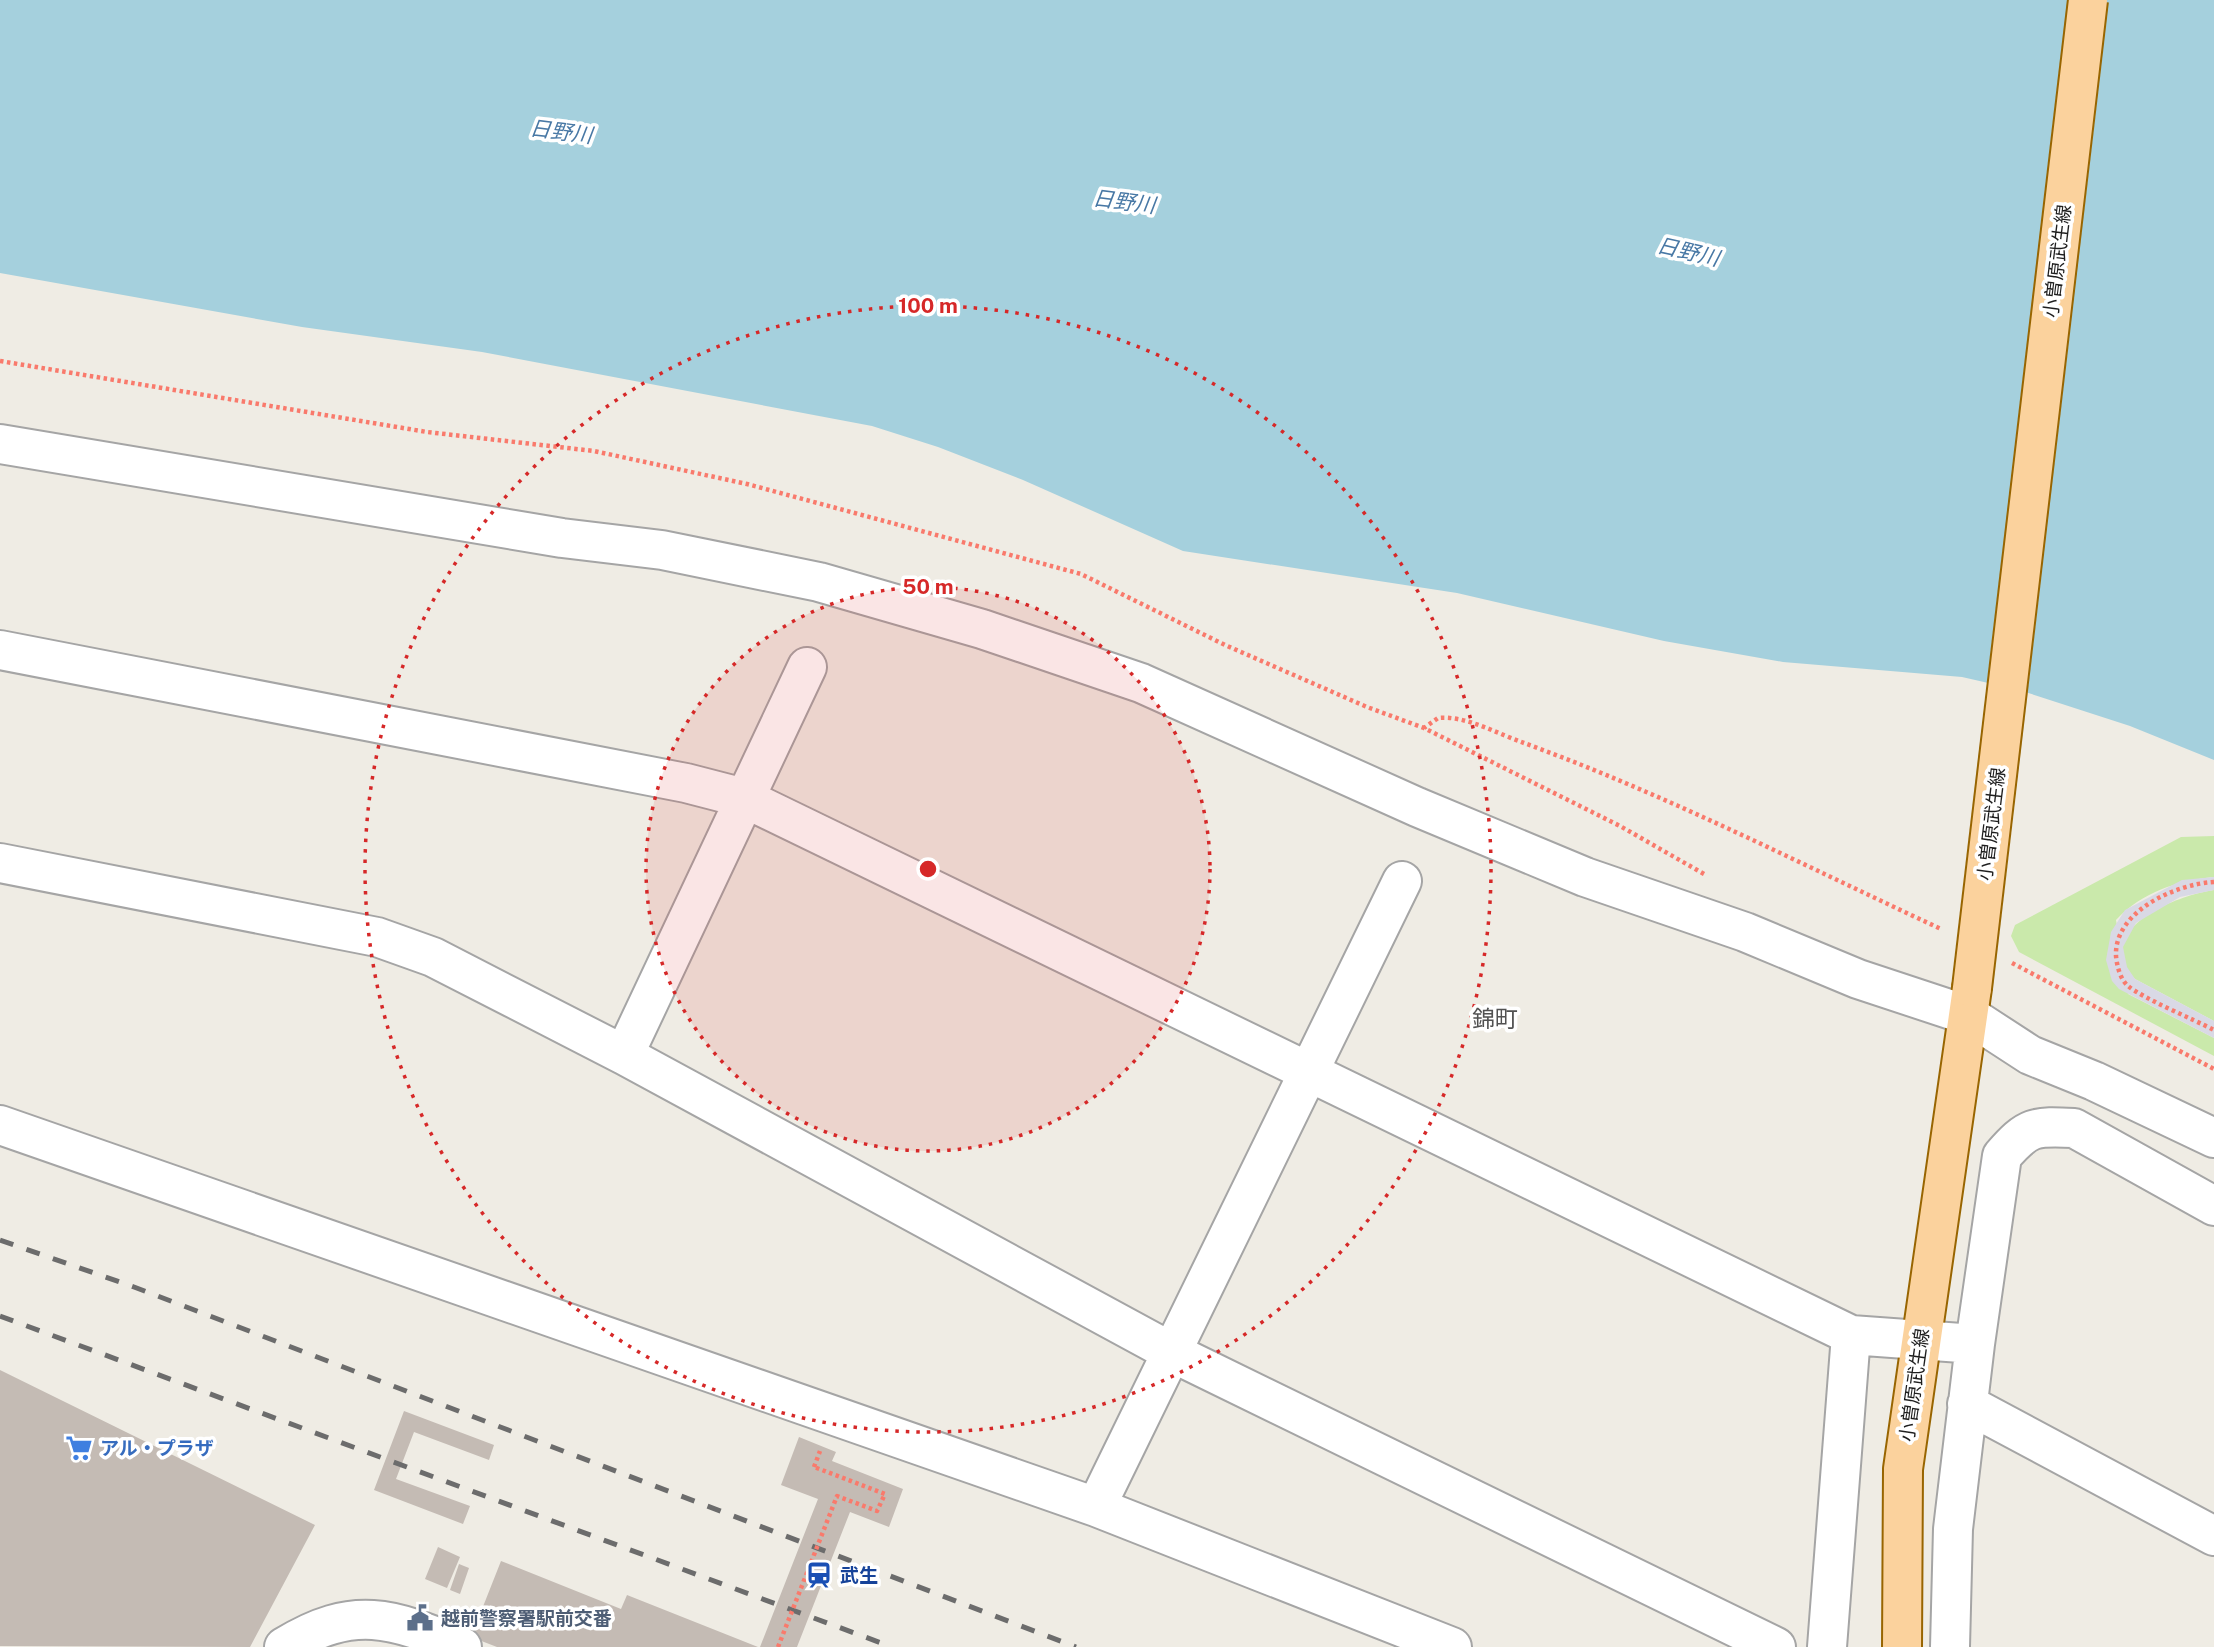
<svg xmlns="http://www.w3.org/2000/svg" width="2214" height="1647" font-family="'Public Sans','Noto Sans JP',sans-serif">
  <rect width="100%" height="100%" fill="#efece4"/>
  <!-- grass -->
  <path fill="#cae9ab" d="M2214,836V877C2177,881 2142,892 2116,920L2128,994L2214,1038V1056L2019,952L2011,936L2015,925L2181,837Z
    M2214,890V1021L2135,979C2089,930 2177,895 2214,890Z"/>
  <!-- plaza -->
  <path fill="#d9d9e5" d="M2214,877V890L2180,897L2136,923L2123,947L2127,967L2135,979L2214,1021V1038L2119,989L2112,981L2106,960L2111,932L2125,910L2182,880Z"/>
  <!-- water -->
  <path fill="#a5d0dd" d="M0,0H2214V760L2130,726L2019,690L1962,677L1783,662L1664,641L1457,593L1183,551L1023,480L938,447L872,426L482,352L302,327L0,273Z"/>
  <!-- building -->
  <path fill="#c4bbb4" d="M0,1370L315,1525L250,1647L0,1646Z
    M404,1411L494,1445L489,1460L414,1432L396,1479L470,1506L463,1524L374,1490Z
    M799,1437L836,1452L832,1461L903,1489L889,1527L850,1512L797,1647H760L818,1499L781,1485Z
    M438,1547L460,1557L447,1588L425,1579Z
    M501,1561L621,1609L627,1595L758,1647H497L471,1637Z
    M459,1564L469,1568L460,1594L450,1590Z"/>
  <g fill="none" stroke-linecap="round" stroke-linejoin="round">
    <!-- minor casing -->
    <g stroke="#a5a5a5" stroke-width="42">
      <path id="minor" d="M0,444L562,538L662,550L819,582L982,629L1141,683L1417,807L1585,877L1745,932L1858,979L1970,1016L2030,1055L2094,1081L2214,1138
        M0,650L686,783L744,798L1851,1335L1975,1344
        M0,863L377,937L433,957L624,1055L1173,1353L1776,1647
        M624,1055L807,667
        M0,1125L1096,1507L1452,1647
        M1967,1404L2214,1536
        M1096,1507L1402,881
        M284,1647C354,1604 392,1618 462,1647
        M1827,1647L1851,1335
        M1950,1647L1953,1529L1975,1344L2002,1156C2028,1126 2034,1126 2074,1128L2214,1206"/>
    </g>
    <!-- major casing -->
    <g stroke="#986501" stroke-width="42">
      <path id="major" d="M1902,1647L1903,1469L1972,988"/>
    </g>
    <!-- path -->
    <path stroke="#f97a6c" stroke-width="4.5" stroke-dasharray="3.5 3.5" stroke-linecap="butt" d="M0,361L427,432L594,451L747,484L1081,574L1225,645L1367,707L1424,728
      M1704,874L1620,826L1424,728L1438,718C1465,715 1498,734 1524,743C1667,795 1803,865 1941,929
      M2214,882C2176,884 2114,911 2116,956C2117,966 2120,979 2128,986C2144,999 2193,1019 2214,1030
      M2012,963L2214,1069
      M814,1467L820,1451"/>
    <!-- minor -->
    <use href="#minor" stroke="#fff" stroke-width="38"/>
    <!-- major -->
    <use href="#major" stroke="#fbd29d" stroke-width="38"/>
    <!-- rail -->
    <path stroke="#6c6c6c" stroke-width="5" stroke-dasharray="14 14" stroke-linecap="butt" d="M0,1240L134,1287L1076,1647
      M0,1316L892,1647"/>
    <!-- major-bridge casing -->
    <g stroke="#986501" stroke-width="42" stroke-linecap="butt">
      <path id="major-bridge" d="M1972,988L2088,0"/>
    </g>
    <!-- path-bridge -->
    <path stroke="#f97a6c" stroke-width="4.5" stroke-dasharray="3.5 3.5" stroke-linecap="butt" d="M778,1647L837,1496L877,1511L885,1494L814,1467"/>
    <!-- major-bridge -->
    <use href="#major-bridge" stroke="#fbd29d" stroke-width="38"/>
  </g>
  <!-- distance rings -->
  <circle cx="928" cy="869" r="282" fill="#d62828" fill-opacity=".12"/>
  <g fill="none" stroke="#d62828" stroke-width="3.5" stroke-dasharray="3.5 7">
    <circle cx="928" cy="869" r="282"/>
    <circle cx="928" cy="869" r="563"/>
  </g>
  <!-- icons -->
  <defs>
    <g id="supermarket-bare" transform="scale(2.1)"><path d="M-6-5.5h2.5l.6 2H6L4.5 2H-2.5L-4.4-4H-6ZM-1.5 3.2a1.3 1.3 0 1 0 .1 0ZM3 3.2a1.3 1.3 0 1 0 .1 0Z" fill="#3f7fe0" stroke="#fff" stroke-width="2.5" paint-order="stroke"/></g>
    <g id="station-bare" transform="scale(2.1)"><path d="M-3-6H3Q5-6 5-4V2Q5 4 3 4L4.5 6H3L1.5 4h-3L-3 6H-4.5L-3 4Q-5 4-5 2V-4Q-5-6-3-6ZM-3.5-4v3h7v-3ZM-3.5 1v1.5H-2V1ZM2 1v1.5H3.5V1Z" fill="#1a4fb4" stroke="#fff" stroke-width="2.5" paint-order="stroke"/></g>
    <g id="civic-bare" transform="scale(2.1)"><path d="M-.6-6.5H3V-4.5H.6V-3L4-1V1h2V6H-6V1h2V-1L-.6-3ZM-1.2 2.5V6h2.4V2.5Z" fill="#5c6f8a" stroke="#fff" stroke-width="2.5" paint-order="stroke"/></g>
  </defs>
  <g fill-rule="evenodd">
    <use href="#supermarket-bare" x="79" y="1448"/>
    <use href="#station-bare" x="819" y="1575"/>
    <use href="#civic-bare" x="420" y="1618"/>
  </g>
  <g text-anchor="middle" stroke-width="7" stroke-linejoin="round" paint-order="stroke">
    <!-- street labels -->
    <g font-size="19" fill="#1e1e1e" stroke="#fff">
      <text transform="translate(2057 261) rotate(-83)" y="7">小曽原武生線</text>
      <text transform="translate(1991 824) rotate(-83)" y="7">小曽原武生線</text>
      <text transform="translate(1914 1385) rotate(-82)" y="7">小曽原武生線</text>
    </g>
    <!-- shop labels -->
    <g font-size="19" font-weight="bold" fill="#366cbe" stroke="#fff" text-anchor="start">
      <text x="100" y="1455">アル・プラザ</text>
    </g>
    <!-- transit labels -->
    <g font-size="19" font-weight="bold" fill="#164399" stroke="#fff" text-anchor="start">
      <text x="840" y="1582">武生</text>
    </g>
    <!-- service labels -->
    <g font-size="19" font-weight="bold" fill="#4e5e75" stroke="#fff" text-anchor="start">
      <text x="441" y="1625">越前警察署駅前交番</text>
    </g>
    <!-- water labels -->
    <g font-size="21" font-style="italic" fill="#4878a5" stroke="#fff">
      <text transform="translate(561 132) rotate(7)" y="7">日野川</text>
      <text transform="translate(1124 202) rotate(7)" y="7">日野川</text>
      <text transform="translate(1688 252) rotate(13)" y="7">日野川</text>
    </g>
    <!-- quarter labels -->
    <g font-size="23" fill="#515151" stroke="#fff">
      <text x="1495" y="1027">錦町</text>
    </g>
  </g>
  <circle cx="928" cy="869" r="10" fill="#d62828" stroke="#fff" stroke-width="3.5"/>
  <g font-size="21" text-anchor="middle" font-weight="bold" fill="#d62828" stroke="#fff" stroke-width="7" stroke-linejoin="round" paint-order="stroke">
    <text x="928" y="313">100 m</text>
    <text x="928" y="594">50 m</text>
  </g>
</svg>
